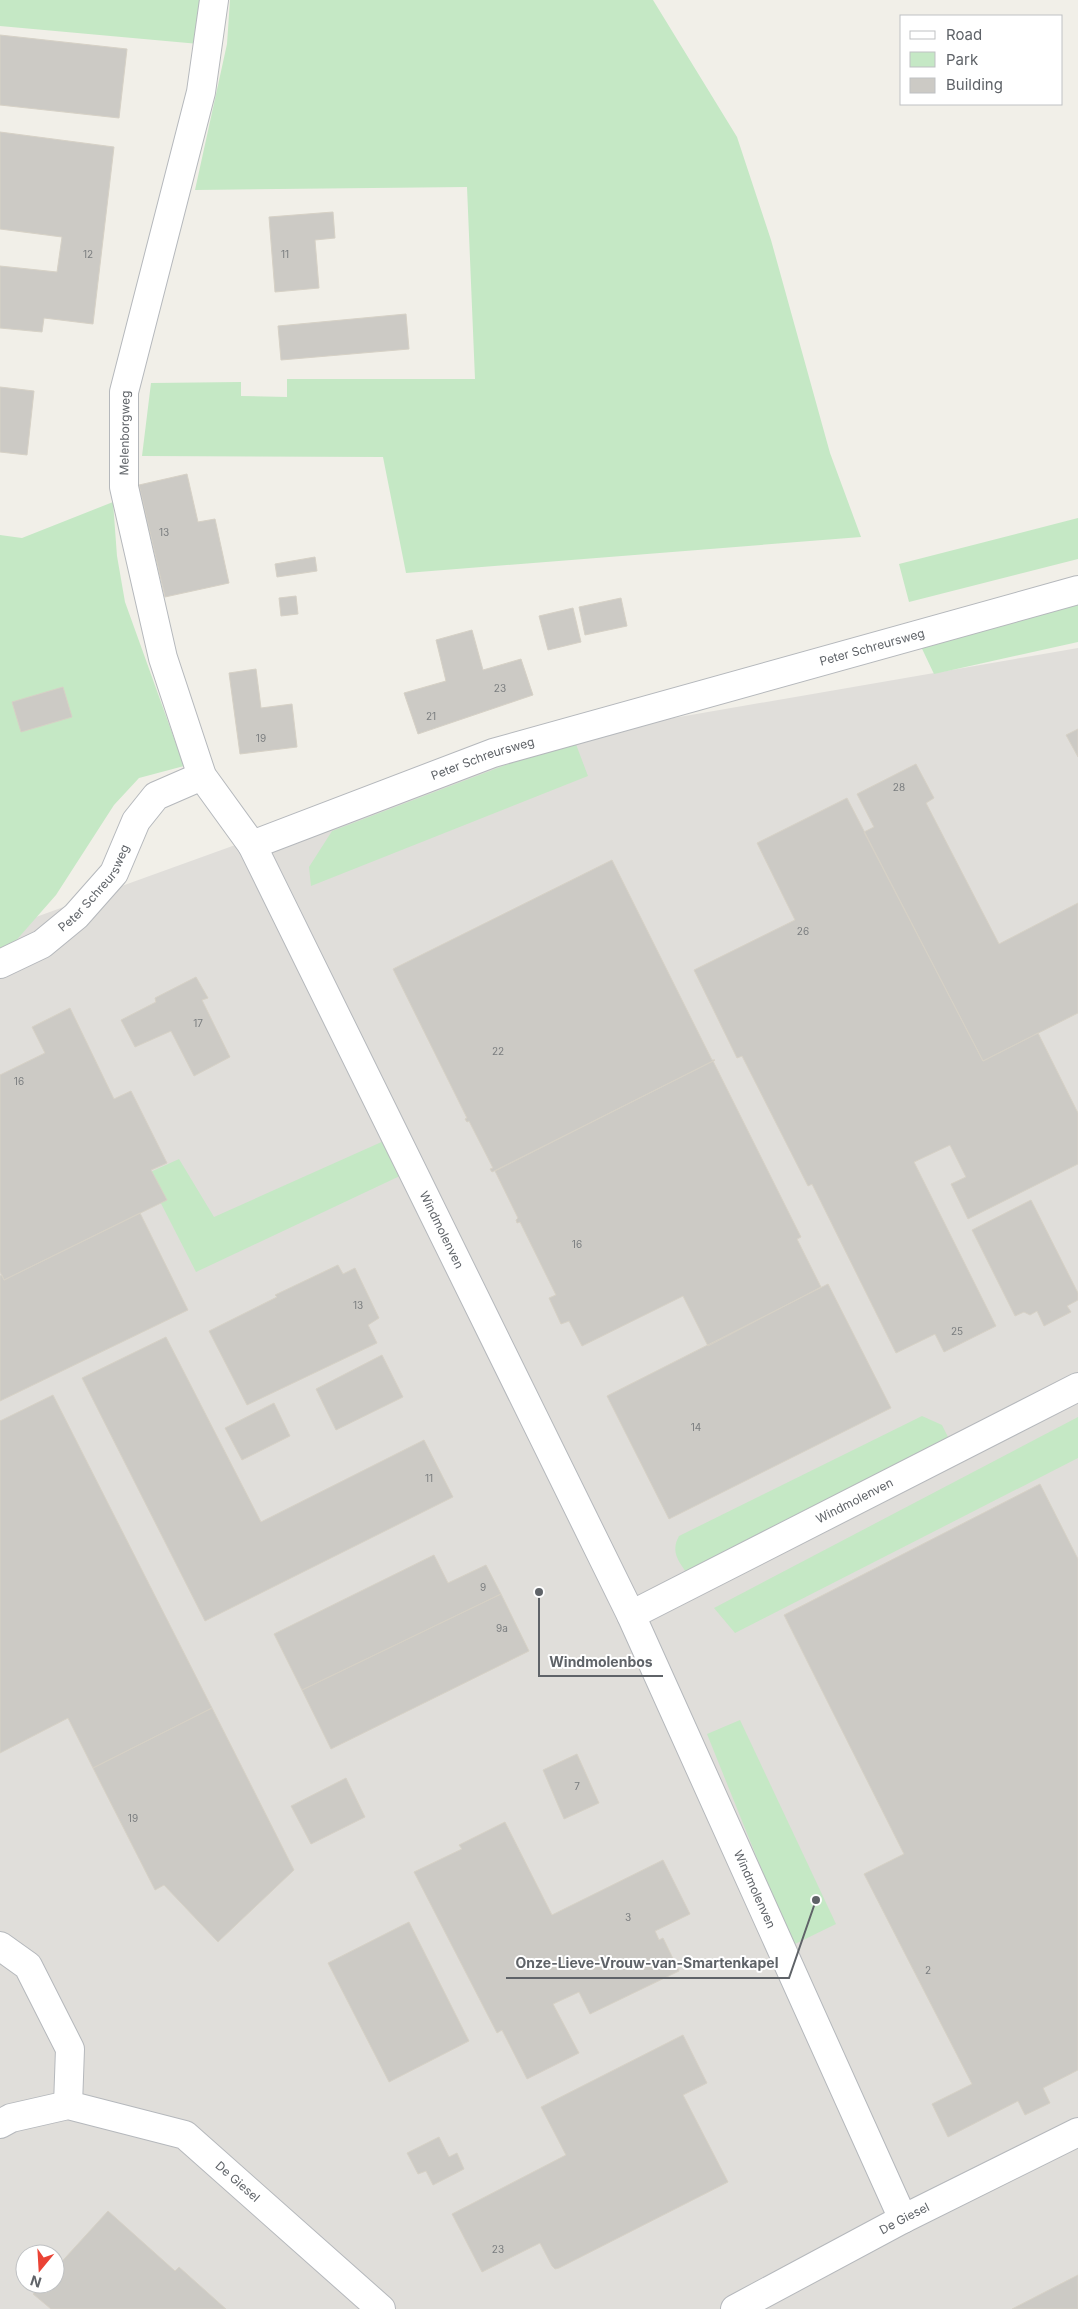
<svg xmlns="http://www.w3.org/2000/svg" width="1078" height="2309" font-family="Inter,sans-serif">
  <rect width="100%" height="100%" fill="#f1efe8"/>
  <!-- industrial -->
  <path fill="#e0deda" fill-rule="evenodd" d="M1078,648V2309H0V930L506,747ZM25,2254H55V2284H25Z"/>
  <!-- green -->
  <path fill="#c5e8c5" d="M0,0H204L199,44L0,26Z
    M230,0H653L737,137L771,240L830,453L861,537L406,573L383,457L142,456L151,383L241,382V396L287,397V379H475L467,187L195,190L227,44Z
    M113,502L117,556L125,602L184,766L139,778L114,805L56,895L13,944L0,949V535L22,538Z
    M1078,518V559L909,602L899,564Z
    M1078,591V642L934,674L915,634Z
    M574,739L588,776L311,886L309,867L332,831Z
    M386,1140L402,1175L196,1272L146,1174L179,1159L214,1217Z
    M922,1416L942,1425L950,1441L689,1576C679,1562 670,1552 679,1536Z
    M1078,1417V1458L735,1633L714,1608Z
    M740,1720L836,1924L795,1944L767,1883L707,1734Z"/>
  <!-- building -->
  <path fill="#cccac5" stroke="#d6d1c6" d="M0,35L127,49L119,118L0,105Z
    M0,132L114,147L93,324L44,318L42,332L0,328V266L57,272L62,237L0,229Z
    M333,212L335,238L315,240L319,288L275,292L269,217Z
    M406,314L409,349L281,360L278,326Z
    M0,387L34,391L27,455L0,452Z
    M187,474L198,522L215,519L229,583L165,597L139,485Z
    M315,557L317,571L277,577L275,564Z
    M296,596L298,614L281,616L279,598Z
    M621,598L627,626L585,635L579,607Z
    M573,608L581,642L548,650L539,616Z
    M472,630L483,670L521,659L533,695L418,734L404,693L446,681L436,640Z
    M256,669L261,708L292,704L297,747L240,754L229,673Z
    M63,687L72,717L21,732L12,702Z
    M1078,729V757L1066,735Z
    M916,764L934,798L926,803L999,944L1078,903V1013L983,1061L864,832L874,827L857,794Z
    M847,798L983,1061L1038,1033L1078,1113V1164L968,1219L951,1184L966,1177L950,1145L914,1162L996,1326L944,1352L935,1334L896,1353L812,1184L808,1186L742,1056L737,1058L694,970L795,920L757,843Z
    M612,860L712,1060H715L492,1172L490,1169L493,1168L469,1121L467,1122L465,1119L467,1118L393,969Z
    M196,977L208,998L202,1000L230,1057L194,1076L171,1031L135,1047L121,1020L156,1002L155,998Z
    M70,1008L114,1099L131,1091L167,1163L151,1170L167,1200L4,1280L0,1272V1075L45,1053L32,1027Z
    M713,1061L801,1237L797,1239L821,1287L708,1346L683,1296L582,1346L569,1321L561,1324L549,1298L556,1295L520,1222L517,1223L516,1220L518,1218L495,1171Z
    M1031,1200L1078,1293V1300L1067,1306L1071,1312L1044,1326L1037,1311L1030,1315L1024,1312L1015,1316L972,1230Z
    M140,1213L188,1310L0,1401V1276L2,1275L4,1280Z
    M338,1265L343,1274L355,1268L379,1318L368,1325L377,1343L247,1405L209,1331L277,1297L275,1295Z
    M828,1284L891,1408L669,1519L607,1396Z
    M166,1337L261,1522L424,1440L453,1497L205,1621L82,1378Z
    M382,1355L403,1397L336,1430L316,1389Z
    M53,1395L212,1708L93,1768L68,1718L0,1753V1421Z
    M274,1403L290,1436L242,1460L225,1428Z
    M1040,1484L1078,1559V2070L1043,2088L1050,2103L1025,2115L1018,2101L948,2137L932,2104L972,2084L864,1874L904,1854L784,1615Z
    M434,1555L448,1583L486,1565L501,1594L302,1690L274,1634Z
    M501,1594L529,1651L331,1749L302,1690Z
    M212,1708L294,1870L218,1942L164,1885L155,1890L93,1768Z
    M577,1754L599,1803L564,1819L543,1770Z
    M346,1778L365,1817L311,1844L291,1806Z
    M505,1822L552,1915L663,1860L690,1914L655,1931L659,1940L663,1938L679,1971L590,2014L579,1992L553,2004L579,2053L527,2079L502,2030L497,2033L414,1872L462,1849L459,1845Z
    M409,1922L469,2041L389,2082L328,1963Z
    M683,2035L707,2083L683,2095L728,2182L559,2268L555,2269L552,2266L540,2243L482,2272L452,2214L566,2155L541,2107Z
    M439,2137L449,2157L457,2153L464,2169L433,2185L426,2171L418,2174L407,2153Z
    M108,2211L175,2271L179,2267L226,2309H51L33,2294L42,2284H55V2269Z
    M1078,2275V2309H1012Z"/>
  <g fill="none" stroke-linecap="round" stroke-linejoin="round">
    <!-- street casing -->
    <g stroke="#b5b8bc" stroke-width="30">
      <g id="street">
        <path id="s1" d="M214,0L201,92L124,392V487L163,658L202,776L252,845L493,753L1078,590"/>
        <path id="s2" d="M252,845L631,1615L903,2219"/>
        <path id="s3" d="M0,964L42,944L76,916L114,873L136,821L156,796L202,776"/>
        <path id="s4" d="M631,1615L1078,1387"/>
        <path d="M0,1946L28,1966L70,2049L68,2105"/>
        <path id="s5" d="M0,2124L11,2118L68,2105L185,2135L381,2309"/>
        <path id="s6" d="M735,2309L903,2219L1078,2132"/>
      </g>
    </g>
    <!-- street -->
    <use href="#street" stroke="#fff" stroke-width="28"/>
  </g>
  <g text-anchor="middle" stroke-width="4" stroke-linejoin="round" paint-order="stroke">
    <!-- number labels -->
    <g font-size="10" fill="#7a7d7f">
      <text x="88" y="258">12</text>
      <text x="285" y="258">11</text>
      <text x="164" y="536">13</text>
      <text x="500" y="692">23</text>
      <text x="431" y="720">21</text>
      <text x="261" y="742">19</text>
      <text x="899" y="791">28</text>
      <text x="803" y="935">26</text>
      <text x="198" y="1027">17</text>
      <text x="498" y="1055">22</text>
      <text x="19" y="1085">16</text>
      <text x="577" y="1248">16</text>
      <text x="358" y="1309">13</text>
      <text x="957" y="1335">25</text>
      <text x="696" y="1431">14</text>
      <text x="429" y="1482">11</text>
      <text x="483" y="1591">9</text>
      <text x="502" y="1632">9a</text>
      <text x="577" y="1790">7</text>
      <text x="133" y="1822">19</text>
      <text x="628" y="1921">3</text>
      <text x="928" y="1974">2</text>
      <text x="498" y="2253">23</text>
    </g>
    <!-- street labels -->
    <g font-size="12" fill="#5f6368" stroke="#fff">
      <text transform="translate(125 433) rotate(-89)" y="4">Melenborgweg</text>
      <text dy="4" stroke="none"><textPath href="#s1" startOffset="1534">Peter Schreursweg</textPath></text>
      <text dy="4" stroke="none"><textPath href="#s1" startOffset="1129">Peter Schreursweg</textPath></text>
      <text dy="4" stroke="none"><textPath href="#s3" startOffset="124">Peter Schreursweg</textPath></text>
      <text dy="4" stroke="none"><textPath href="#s2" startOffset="429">Windmolenven</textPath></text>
      <text dy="4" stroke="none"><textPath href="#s4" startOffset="251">Windmolenven</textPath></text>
      <text dy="4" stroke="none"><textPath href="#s2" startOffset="1159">Windmolenven</textPath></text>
      <text dy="4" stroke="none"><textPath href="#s5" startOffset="262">De Giesel</textPath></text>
      <text dy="4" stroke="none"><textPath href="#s6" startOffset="192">De Giesel</textPath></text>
    </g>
  </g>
  <!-- callouts -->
  <path fill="none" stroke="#5f6368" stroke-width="2" d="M539 1592L539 1676H663M816 1900L789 1978H506"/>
  <g fill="#5f6368" stroke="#fff" stroke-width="2">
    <circle cx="539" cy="1592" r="5"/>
    <circle cx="816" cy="1900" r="5"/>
  </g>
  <g font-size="14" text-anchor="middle" font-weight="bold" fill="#5f6368" stroke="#fff" stroke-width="4" stroke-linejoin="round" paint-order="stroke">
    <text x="601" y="1667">Windmolenbos</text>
    <text x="647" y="1968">Onze-Lieve-Vrouw-van-Smartenkapel</text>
  </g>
  <!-- legend -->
  <rect x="900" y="15" width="162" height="90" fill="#ffffff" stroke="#bfc1c3"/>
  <rect x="910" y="31" width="25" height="8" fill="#ffffff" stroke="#bfc1c3"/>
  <text x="946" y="40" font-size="15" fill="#5f6368">Road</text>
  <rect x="910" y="52" width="25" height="15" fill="#c5e8c5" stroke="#bfc1c3"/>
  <text x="946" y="65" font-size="15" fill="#5f6368">Park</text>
  <rect x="910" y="78" width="25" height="15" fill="#cccac5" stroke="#bfc1c3"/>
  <text x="946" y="90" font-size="15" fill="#5f6368">Building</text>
  <!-- north arrow -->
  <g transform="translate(40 2269) rotate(198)"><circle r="24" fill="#ffffff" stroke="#bfc1c3"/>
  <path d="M0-4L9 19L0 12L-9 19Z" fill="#ea4335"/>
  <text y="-8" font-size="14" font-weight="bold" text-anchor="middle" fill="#5f6368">N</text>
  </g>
</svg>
